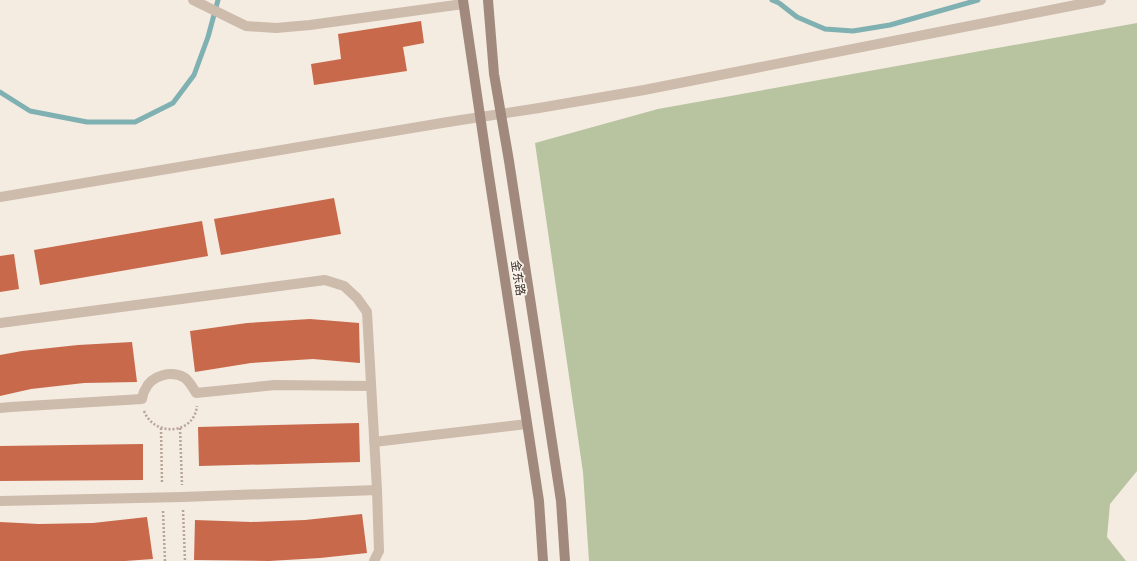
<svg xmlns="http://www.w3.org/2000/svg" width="1137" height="561" font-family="'Space Grotesk','Noto Sans SC',sans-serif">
  <rect width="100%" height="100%" fill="#f4ebe1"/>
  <!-- green -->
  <path fill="#b8c4a0" d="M1137,23V471L1110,504L1107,537L1126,561H589L583,472L535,143L658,109Z"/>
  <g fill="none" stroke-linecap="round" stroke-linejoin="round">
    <!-- stream -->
    <path stroke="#7fb0b2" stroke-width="5" d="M772,0L779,3L797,17L825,29L853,31L890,25L978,0
      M0,92L30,111L87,122H135L173,103L194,75L208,37L218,0"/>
  </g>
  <!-- building -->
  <path fill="#c8694b" d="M421,21L424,43L403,47L407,71L314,85L311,64L341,59L338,34Z
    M334,198L341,234L221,255L214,219Z
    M202,221L208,256L40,285L34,250Z
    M14,254L19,289L0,292V256Z
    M310,319L359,323L360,363L313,359L251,363L195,372L190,331L247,323Z
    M132,342L137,382L84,383L31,389L0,396V355L22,351L78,345Z
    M359,423L360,462L199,466L198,427Z
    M143,444V480L0,481V446Z
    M362,514L367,553L320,558L269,561L194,560L195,520L251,522L305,520Z
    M147,517L153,559L125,561H0V522L39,524L93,523Z"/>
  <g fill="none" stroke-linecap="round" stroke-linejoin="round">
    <!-- path -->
    <path stroke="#b9a596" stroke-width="2.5" stroke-dasharray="2 2" stroke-linecap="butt" d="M144,411C154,437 194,435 197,406
      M161,428L162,484
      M180,428L182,485
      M183,510L185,561
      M163,511L165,561"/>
    <!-- minor -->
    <path stroke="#cdbbac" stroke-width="10" d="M193,0L246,26L276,28L310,25L463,4
      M0,323L325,280L344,286L357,298L367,312L377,490L379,551L374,561
      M0,408L11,407L142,399C143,396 143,392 145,390C151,375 172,370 185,378C190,382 193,388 196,393L275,385L371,386
      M374,442L527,424
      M0,501L183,497L377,490"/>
    <!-- tertiary -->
    <path stroke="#cdbbac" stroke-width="10" d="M0,197L448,122L539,108L644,90L1101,0"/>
    <!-- secondary -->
    <path stroke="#a18a7d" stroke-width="10" d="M463,0L487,163L539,501L543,561
      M488,0L494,74L509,161L561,501L565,561"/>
  </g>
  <g text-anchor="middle" stroke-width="3.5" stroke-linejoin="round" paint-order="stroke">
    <!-- street labels -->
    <g font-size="12" fill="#3b302b" stroke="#fbf5ee">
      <text transform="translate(518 278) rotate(81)" y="4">金东路</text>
    </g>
  </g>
</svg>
